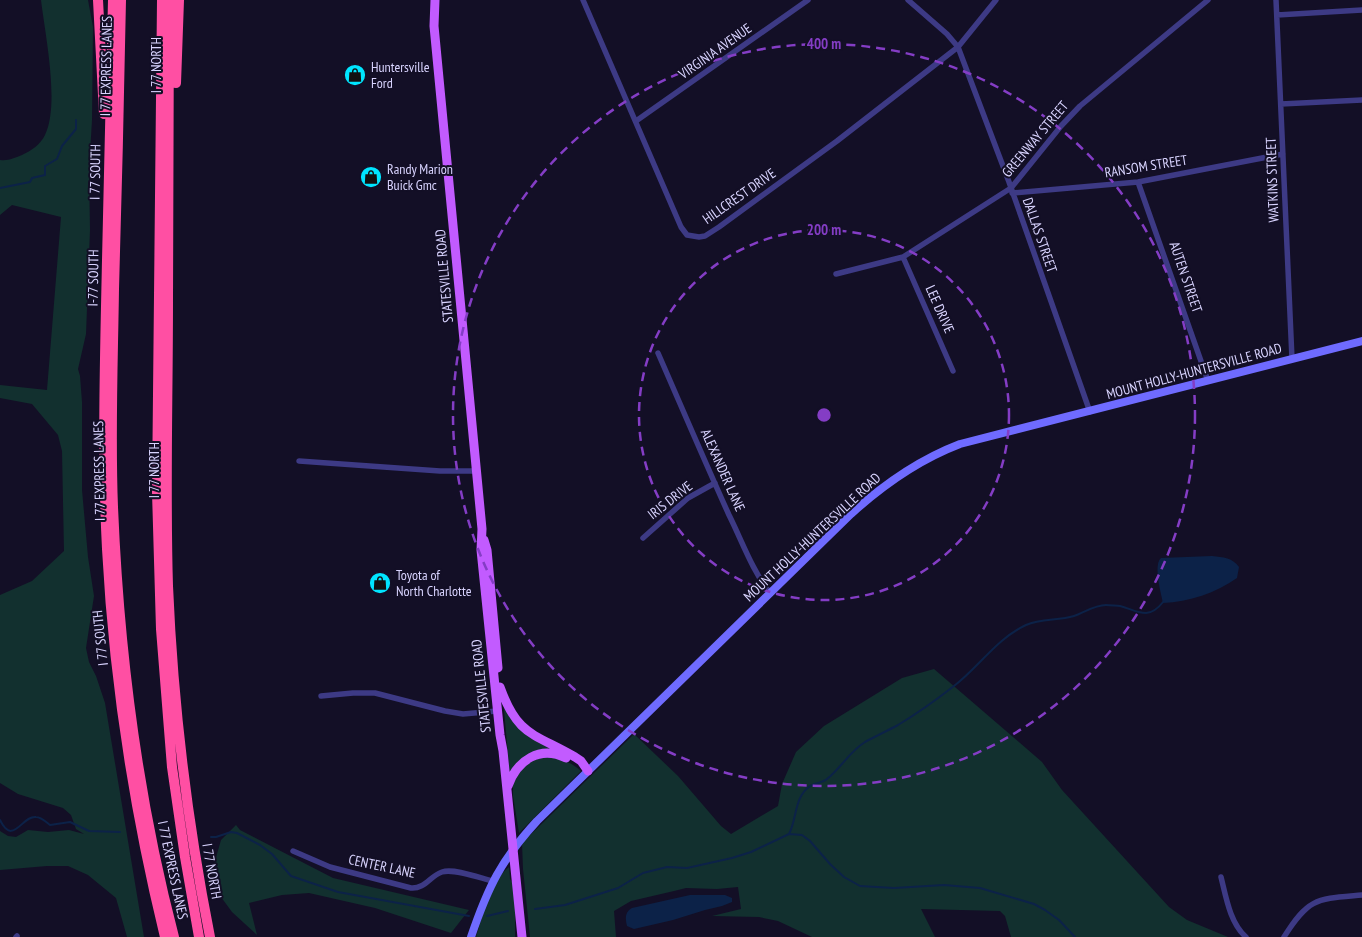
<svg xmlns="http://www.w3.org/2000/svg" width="1362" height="937" font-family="'PT Sans Narrow',sans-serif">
  <rect width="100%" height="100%" fill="#130f26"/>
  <!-- green -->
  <path fill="#12302f" d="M41,0H88L93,27L92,120L89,170L90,230L86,334L78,369L80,376L82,402V490L88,557L94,596L86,648L89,662L96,676L105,703L144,937H127L116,898L88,875L68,866H47L0,870V831L8,836L16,837L28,830L48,832L69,830L84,834L76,829L71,815L63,808L18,794L0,783V595L32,581L64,551L62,451L58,435L32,404L0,398V385L47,390L61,217L12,205L0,215V160C9,161 14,158 22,155C31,151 41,144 45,135C60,104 45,34 41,0Z
    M934,669L1042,762L1062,790L1169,907L1187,920L1228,937H1011L1005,916L1000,911L921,909L935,937H812L778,921L759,917L712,916L741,909L738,887L717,889L686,888L674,891L631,901L614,911L616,937H530L523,869L522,843L634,734L678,776L721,826L731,834L778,806L782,784L796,752L824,726L902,678Z
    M503,699L507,712L562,753L548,751L510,776Z
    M546,756C560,758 571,762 581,771L519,833L513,796V780L527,763Z
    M236,825L240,830L333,878L469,910L451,933L375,908L309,893L282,895L249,903L257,935L232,912L221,897L213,868L221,840Z
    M509,867L510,879L515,886V937H476C483,916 491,880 509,867Z"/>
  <!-- water -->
  <path fill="#0c2248" d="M1212,556C1223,557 1233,558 1239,567L1237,578C1216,593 1189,602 1163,603C1161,593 1153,565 1161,558Z
    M690,895H725L732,898V902L722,906L705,910L673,920L634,929L627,926C625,918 625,912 632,908Z"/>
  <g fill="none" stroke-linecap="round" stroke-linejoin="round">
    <!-- stream -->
    <path stroke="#0c2248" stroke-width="2" d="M0,188L30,182L32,178L45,175V166L57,159L62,146L76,129V120
      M0,820C13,847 22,815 36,817C41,817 46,822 50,825L70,822L89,831L120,832
      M789,834C797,819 794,797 810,786C815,783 822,783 827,779C841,768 849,752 865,742C876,736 887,731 898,725C918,713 936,700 954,686C979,667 996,639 1026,625C1041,618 1058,621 1074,616C1084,613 1094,605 1106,605C1110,605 1117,606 1120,606C1129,608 1136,613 1146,613C1153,613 1160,606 1164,601
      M164,837H169
      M211,837H216L231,832L237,833L260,845L272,854L291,876L338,892L469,916
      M535,909L565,905L618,888L643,873L667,867L687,868L732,858L751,852L789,834L802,835L810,841L830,864L844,877L860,886L894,888L944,885L980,888L1034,904L1045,910L1059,920L1075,937
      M487,916L508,911"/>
    <!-- minor -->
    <path stroke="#3d3a85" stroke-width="5.5" d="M583,0L681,227L687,235L699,237L705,236L719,227L837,141L958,47L996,0
      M908,0L947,34L958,47L1009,182L1090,412
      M1276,0L1292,359
      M1277,15L1362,10
      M1281,104L1362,100
      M636,121L808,0
      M1138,182L1208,381
      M1012,193L1138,182L1283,154
      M903,257L953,371
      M836,274L903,257L1011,188L1061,126L1080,106L1208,0
      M658,353C682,408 705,462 729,515C742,541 752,570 770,593
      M299,461L440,471H476
      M643,538L688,498L715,483
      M321,696L353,693H375L445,711L463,714L497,711
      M293,851L330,867L411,888C425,889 430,876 442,872C454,868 480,878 492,881
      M1221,877C1226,897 1230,923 1246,937
      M16,937L17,936
      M1284,937C1309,897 1317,899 1362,895"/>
    <!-- secondary -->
    <path stroke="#6f6bff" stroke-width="8" d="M471,937C488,887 501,860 537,821L851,514C884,484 918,460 960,444L1362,341"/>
    <!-- primary -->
    <path stroke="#c25bff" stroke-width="9" d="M435,0L434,26L482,529L481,550L500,735L503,751L522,937
      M484,540L487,550L498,668
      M500,687C518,737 534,733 575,757L581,761L588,771
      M508,786C517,760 540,745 566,758"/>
    <!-- motorway -->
    <path stroke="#ff4fa3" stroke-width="10" d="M98,0L104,114
      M113,0C111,87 109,174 107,260C105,357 102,453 107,549C114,680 134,810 165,937
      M121,0C119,96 117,193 114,289C113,361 110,434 113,507C119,652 137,796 174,937
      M162,0L157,492L161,629L172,767L185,857L199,937
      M169,0C168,101 169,202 168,302C168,397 165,491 168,586C173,704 187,821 210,937
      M176,83L179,0"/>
  </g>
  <!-- distance rings -->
  <g fill="none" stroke="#843dc5" stroke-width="2.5" stroke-dasharray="9 6">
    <circle cx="824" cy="415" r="185"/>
    <circle cx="824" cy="415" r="371"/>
  </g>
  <!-- icons -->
  <defs>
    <g id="shop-disc" transform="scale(1.125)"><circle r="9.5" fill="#00e5ff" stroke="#130f26"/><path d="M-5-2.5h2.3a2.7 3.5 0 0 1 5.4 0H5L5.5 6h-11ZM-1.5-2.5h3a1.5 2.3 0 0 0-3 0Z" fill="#111"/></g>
  </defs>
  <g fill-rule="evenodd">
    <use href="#shop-disc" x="355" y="75"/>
    <use href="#shop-disc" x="371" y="177"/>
    <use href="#shop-disc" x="380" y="583"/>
  </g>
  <g text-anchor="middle" stroke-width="4" stroke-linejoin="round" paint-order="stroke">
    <!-- street labels -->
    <g font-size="14" fill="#d9d4ff" stroke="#130f26">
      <text transform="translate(715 51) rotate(-35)" y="5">VIRGINIA AVENUE</text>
      <text transform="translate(156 65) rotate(-90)" y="5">I 77 NORTH</text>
      <text transform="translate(106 66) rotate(-89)" y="5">I 77 EXPRESS LANES</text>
      <text transform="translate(1035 139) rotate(-50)" y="5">GREENWAY STREET</text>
      <text transform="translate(1146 166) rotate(-9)" y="5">RANSOM STREET</text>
      <text transform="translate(95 172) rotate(-89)" y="5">I 77 SOUTH</text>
      <text transform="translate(1272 180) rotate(-92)" y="5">WATKINS STREET</text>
      <text transform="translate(739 196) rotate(-35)" y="5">HILLCREST DRIVE</text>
      <text transform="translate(1040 235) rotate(71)" y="5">DALLAS STREET</text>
      <text transform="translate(444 276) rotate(-95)" y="5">STATESVILLE ROAD</text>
      <text transform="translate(1186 277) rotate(71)" y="5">AUTEN STREET</text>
      <text transform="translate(93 278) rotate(-89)" y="5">I-77 SOUTH</text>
      <text transform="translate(940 309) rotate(66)" y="5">LEE DRIVE</text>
      <text transform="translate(1194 371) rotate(-15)" y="5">MOUNT HOLLY-HUNTERSVILLE ROAD</text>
      <text transform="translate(154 470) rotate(-90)" y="5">I 77 NORTH</text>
      <text transform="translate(723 470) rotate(66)" y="5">ALEXANDER LANE</text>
      <text transform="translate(99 471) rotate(-91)" y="5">I 77 EXPRESS LANES</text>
      <text transform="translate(670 500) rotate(-38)" y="5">IRIS DRIVE</text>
      <text transform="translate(812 537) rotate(-43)" y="5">MOUNT HOLLY-HUNTERSVILLE ROAD</text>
      <text transform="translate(100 638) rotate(-96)" y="5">I 77 SOUTH</text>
      <text transform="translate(481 686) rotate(-96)" y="5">STATESVILLE ROAD</text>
      <text transform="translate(382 866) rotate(12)" y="5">CENTER LANE</text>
      <text transform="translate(173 870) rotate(78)" y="5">I 77 EXPRESS LANES</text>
      <text transform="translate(212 871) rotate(80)" y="5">I 77 NORTH</text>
    </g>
    <!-- poi labels -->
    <g font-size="14" fill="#d9d4ff" stroke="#130f26" text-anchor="start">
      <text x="371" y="72">Huntersville<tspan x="371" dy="16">Ford</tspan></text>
      <text x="387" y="174">Randy Marion<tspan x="387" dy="16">Buick Gmc</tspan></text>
      <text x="396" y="580">Toyota of<tspan x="396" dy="16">North Charlotte</tspan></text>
    </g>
  </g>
  <circle cx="824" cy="415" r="8" fill="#843dc5" stroke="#130f26" stroke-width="2.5"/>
  <g font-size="15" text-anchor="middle" font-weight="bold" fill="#843dc5" stroke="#130f26" stroke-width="4" stroke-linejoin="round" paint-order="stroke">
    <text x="824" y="49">400 m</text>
    <text x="824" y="235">200 m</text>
  </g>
</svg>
